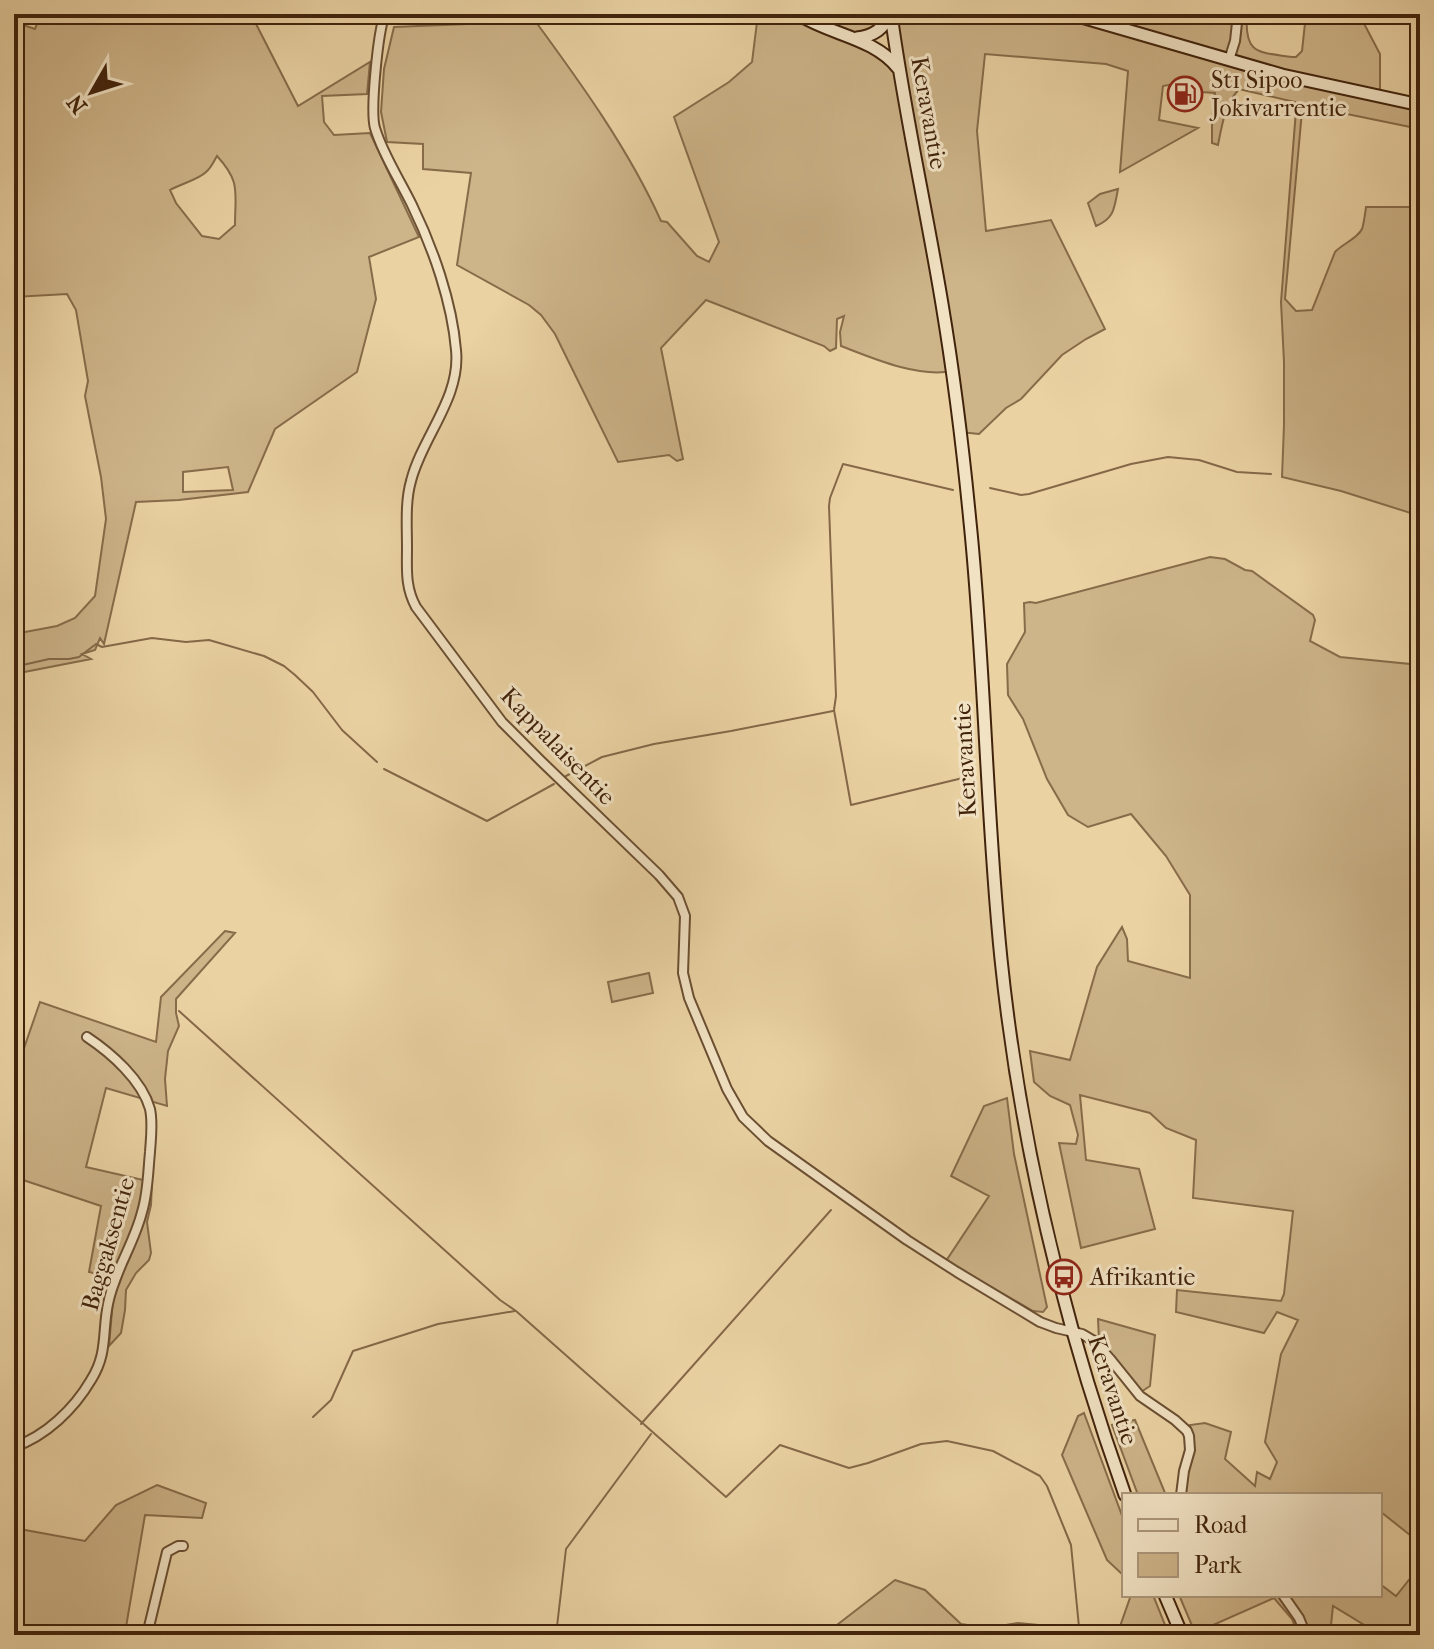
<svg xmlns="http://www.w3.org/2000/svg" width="1434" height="1649" font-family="'IM FELL French Canon',serif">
  <rect width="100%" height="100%" fill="#ead2a3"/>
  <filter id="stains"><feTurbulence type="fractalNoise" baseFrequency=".0025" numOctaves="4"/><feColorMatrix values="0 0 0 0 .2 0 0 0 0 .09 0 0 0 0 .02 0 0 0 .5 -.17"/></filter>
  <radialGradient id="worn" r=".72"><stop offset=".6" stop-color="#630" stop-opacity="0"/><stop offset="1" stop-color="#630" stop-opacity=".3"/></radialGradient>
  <!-- green -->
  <path fill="#cdb489" stroke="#876c4a" stroke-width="2" fill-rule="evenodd" d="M41,14H255L254,20L298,106L370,62L367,94L322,96L324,122L334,135L370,133L419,237L369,257L376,299L357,372L275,429L248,492L179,500L136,502L104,644L100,638L95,650L82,654L91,659L14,674V634L57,626L75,618L95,596L106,519L101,477L85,396L88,381L76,310L67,294L14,297V39L17,23L35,29ZM217,156C241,182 235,192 235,225L219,239L202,236L176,203L170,190C180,184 198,180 206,172C211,168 214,161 217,156ZM228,467L233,490L183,492V472Z
    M758,14H888L886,22L861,38L897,67L891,14H1247C1244,55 1258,52 1292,57H1296L1302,51L1306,14H1359L1380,54V96L1420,105V129L1313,107L1302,111L1285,299L1296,311L1312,310L1335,252C1342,244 1357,239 1362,229C1364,223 1365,214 1366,207H1420V516L1341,491L1282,477L1284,425V362L1281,302L1296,110L1295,102L1239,89C1225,105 1222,124 1218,145L1212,143V114L1215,93L1201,92L1179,83L1163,86L1159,120L1198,128L1120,172L1128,71L1106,64L985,54L977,131L986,231L1051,220L1105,329L1086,339L1062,355L1021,399L1006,408L979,434L960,432L952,371C918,378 872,358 841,346L840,332L844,316L837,319L836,348L830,351L824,346L706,300L661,348L683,459L677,461L669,455L618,462L555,334L541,315L529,305L457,265L471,173L423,169V144L387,142L381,112L384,69L394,27L468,24L533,18C580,82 628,148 661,221L667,222L697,256L709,262L719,242L674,117L729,82L752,62Z
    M1118,189C1114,208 1115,218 1096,226L1088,203L1100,194Z
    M1210,557L1225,559L1245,570L1252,571L1313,615L1315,620L1310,641L1340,657L1420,665V1543L1381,1512L1380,1513V1495H1184V1480L1193,1446L1190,1425L1205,1423L1231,1432L1225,1459L1255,1486L1257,1472L1270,1479L1277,1462L1265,1442L1281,1354L1298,1320L1277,1312L1264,1333L1176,1312L1177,1290L1281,1301L1284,1294L1293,1211L1193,1198L1196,1140L1166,1128L1150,1113L1080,1095L1086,1160L1139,1169L1155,1229L1081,1248L1059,1143L1076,1144L1078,1135L1070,1105L1050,1096L1034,1082L1030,1051L1070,1060L1097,967L1122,927L1127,939L1128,961L1190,978V895L1166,856L1131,814L1088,827L1068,815L1047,779L1023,719L1008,695L1007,664L1025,632L1024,603L1030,602L1036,603Z
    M225,931L235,933L176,999V1013L179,1026L168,1051L165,1079L167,1106L106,1088L86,1167L152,1182L151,1205L147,1222L151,1253L149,1260L136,1273L126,1290L125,1310L121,1333L109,1346L113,1299L121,1279L89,1272L101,1206L14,1177V1077L40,1002L156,1042L161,997Z
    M649,973L653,993L612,1002L608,982Z
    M1007,1098L1014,1154L1047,1307L1043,1312L1033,1311L946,1261L989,1196L951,1176L984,1106Z
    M1098,1319L1155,1335L1150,1386L1141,1392L1099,1340Z
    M1084,1413L1124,1521V1576L1107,1560L1062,1455L1078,1416Z
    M1135,1420L1165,1493L1173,1495H1138L1112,1425Z
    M157,1485L206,1503L202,1518L145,1515L126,1627L171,1632L170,1635L146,1633L145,1635H14V1528L85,1541L116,1505Z
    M1420,1566V1635H1395L1392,1632L1371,1629L1333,1606L1330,1635H1298L1292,1619L1274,1598L1213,1625L1217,1635H1196L1179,1595H1380V1584L1396,1596Z
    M895,1580L925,1590L961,1624L987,1628L1018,1623L1038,1625L1041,1635H824Z
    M1131,1595H1153L1169,1635H1117Z"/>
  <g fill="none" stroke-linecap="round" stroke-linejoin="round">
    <!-- stream -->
    <path stroke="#846848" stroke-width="2" d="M990,488L1021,495L1029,494L1131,464L1168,457L1199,460L1237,472L1271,474
      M953,490L843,464L830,498L829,506L836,696L834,710L851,805L971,776
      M14,667L49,659H69L79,657L96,644L102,647L152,638L186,642L209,640L264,656L284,666L295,675L313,692L342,730L377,762
      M384,769L487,821L554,784
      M566,776L602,757L654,744L731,731L833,711
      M179,1011L500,1300L516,1311L726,1497L780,1445L849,1468L868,1463L921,1444L947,1441L993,1451L1040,1476L1047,1486L1071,1545L1079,1627L1082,1635
      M313,1417L331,1400L353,1351L438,1324L515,1311
      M641,1424L831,1210
      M556,1635L566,1549L651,1434"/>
    <!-- street casing -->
    <g stroke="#6b4f32" stroke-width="12">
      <path id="street" d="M385,14C378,31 370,111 375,128C383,155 400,180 412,205C433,248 452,302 456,350C461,398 422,437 411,481C405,502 407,526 407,548C407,569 405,587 416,607L502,722L541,761L659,875L678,897L685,916L683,973L689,998L727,1089L743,1117L768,1141L907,1240L957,1272L1040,1322L1056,1328L1082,1334L1094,1341L1111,1360L1140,1396L1175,1420L1187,1431L1189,1436L1190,1450L1184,1471L1181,1495
        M1229,60L1235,41L1238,14
        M14,1447C46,1436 74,1409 91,1380C108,1353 102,1333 108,1304C114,1272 134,1244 142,1212C148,1193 148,1172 150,1152C151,1137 153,1123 150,1109C142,1080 111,1053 87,1037
        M1283,1595L1299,1618L1306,1635
        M147,1635L167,1552L178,1546H183"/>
    </g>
    <!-- secondary casing -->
    <g stroke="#41230c" stroke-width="15">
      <path id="secondary" d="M798,14C830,35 873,37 898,68
        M891,14C904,111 926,207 942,304C954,376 963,449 970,522C985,667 986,813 1001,959C1020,1143 1063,1321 1125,1495
        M1071,14L1282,75L1420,105
        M857,38C872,36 884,30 889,14
        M1165,1595L1182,1635"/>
    </g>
    <!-- street -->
    <use href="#street" stroke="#f1e2c3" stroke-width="8"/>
    <!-- secondary -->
    <use href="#secondary" stroke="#f1e2c3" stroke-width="11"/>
  </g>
  <!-- icons -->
  <defs>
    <g id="fuel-ring" transform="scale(1.8)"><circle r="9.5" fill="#f1e2c3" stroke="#8f2418" stroke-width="1.5"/><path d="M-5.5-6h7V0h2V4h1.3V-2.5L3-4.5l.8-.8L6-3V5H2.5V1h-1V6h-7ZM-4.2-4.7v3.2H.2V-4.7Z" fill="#8f2418"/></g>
    <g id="bus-ring" transform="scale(1.8)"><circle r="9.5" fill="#f1e2c3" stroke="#8f2418" stroke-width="1.5"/><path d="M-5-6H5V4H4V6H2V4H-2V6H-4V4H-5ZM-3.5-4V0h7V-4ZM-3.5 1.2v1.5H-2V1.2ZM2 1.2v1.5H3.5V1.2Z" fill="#8f2418"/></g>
  </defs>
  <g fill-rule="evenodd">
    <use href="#fuel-ring" x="1185" y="94"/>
    <use href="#bus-ring" x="1064" y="1277"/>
  </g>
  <g text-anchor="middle" stroke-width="6" stroke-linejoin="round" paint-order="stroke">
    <!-- poi labels -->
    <g font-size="24" fill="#41230c" stroke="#f1e2c3" text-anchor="start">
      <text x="1211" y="88">St1 Sipoo<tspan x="1211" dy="28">Jokivarrentie</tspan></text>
      <text x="1090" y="1285">Afrikantie</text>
    </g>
    <!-- street labels -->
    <g font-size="24" fill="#41230c" stroke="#f1e2c3">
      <text transform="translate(929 113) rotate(80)" y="8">Keravantie</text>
      <text transform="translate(558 746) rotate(46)" y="8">Kappalaisentie</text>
      <text transform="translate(965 760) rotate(-93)" y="8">Keravantie</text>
      <text transform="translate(108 1244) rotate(-74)" y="8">Baggaksentie</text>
      <text transform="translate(1113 1390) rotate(72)" y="8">Keravantie</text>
    </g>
  </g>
  <!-- margin -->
  <rect width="1434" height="1649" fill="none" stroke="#ead2a3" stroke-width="48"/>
  <rect x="16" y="16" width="1402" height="1617" fill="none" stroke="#41230c" stroke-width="4"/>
  <rect x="24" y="24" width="1386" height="1601" fill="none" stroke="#41230c" stroke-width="2"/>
  <!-- legend -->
  <rect x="1122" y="1493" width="260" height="104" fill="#f1e2c3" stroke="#ab967a" stroke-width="2"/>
  <rect x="1138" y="1519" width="40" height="12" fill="#f1e2c3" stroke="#ab967a" stroke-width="2"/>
  <text x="1194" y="1533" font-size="24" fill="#41230c">Road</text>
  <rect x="1138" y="1553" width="40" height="24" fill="#cdb489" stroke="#ab967a" stroke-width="2"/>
  <text x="1194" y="1573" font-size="24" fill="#41230c">Park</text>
  <!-- north arrow -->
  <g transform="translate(92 92) rotate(231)" stroke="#f1e2c3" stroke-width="6" paint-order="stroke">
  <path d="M0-6L14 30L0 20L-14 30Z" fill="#41230c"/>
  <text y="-12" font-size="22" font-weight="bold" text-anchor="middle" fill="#41230c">N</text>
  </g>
  <rect width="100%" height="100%" filter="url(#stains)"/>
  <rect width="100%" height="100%" fill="url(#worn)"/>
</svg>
